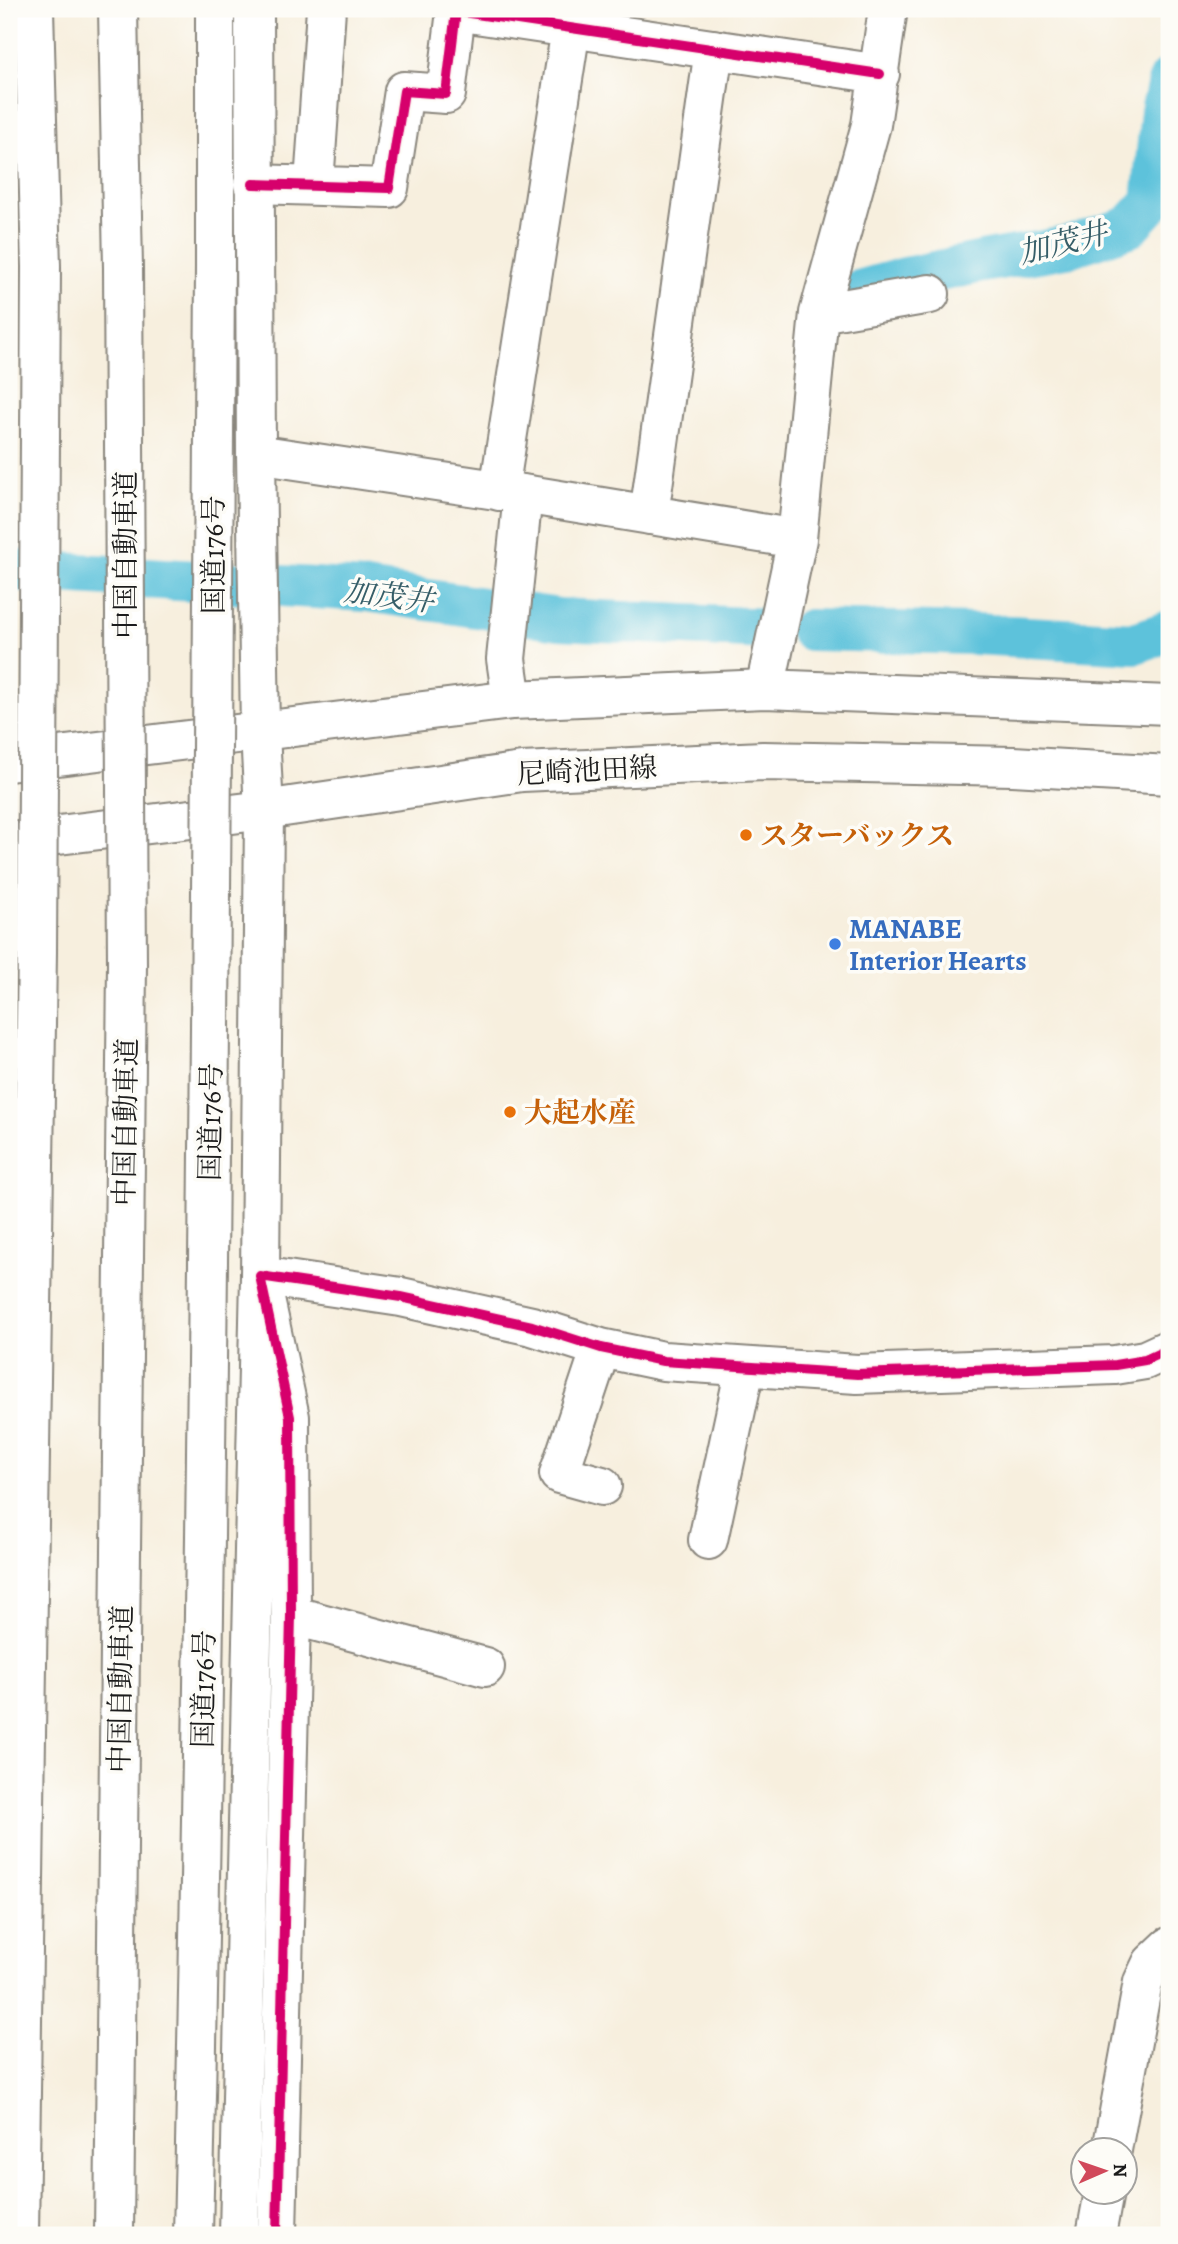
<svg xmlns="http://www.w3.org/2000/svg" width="1178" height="2244" font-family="Alegreya,'Noto Serif JP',serif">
  <rect width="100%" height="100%" fill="#fdfcf7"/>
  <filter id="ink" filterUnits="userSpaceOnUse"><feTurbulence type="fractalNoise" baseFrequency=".0143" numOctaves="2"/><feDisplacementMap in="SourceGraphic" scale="14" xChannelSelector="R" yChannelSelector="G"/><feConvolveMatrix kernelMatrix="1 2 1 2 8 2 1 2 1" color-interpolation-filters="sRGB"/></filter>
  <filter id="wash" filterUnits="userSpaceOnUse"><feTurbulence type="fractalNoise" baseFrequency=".00686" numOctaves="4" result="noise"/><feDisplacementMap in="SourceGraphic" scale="28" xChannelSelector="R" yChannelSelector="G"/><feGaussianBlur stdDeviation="1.57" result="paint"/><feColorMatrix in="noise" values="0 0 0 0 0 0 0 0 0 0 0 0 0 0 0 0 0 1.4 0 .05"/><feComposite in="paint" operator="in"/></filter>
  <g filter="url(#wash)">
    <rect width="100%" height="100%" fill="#f7efde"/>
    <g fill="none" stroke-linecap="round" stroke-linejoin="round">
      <!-- canal -->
      <path stroke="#5dc2db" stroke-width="42" d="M848,294L905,278L982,262L1071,246L1129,227L1152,202L1161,112L1169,79
        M9,570L366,591L559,619L768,629
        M810,630L974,634L1135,643L1169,631"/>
    </g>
  </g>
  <g filter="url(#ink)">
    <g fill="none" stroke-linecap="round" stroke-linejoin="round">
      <!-- minor casing -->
      <g stroke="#8a867d" stroke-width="42">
        <path id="minor" d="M253,184L389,188L404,91L446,94L456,11L880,74
          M314,184L326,9
          M819,313L930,294
          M256,454L523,494L797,539
          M499,491L571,28
          M649,515L714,49
          M765,689L797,539L819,313L871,125L888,9
          M512,700L506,659L523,494
          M601,1348L559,1474L602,1486
          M708,1540L745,1368
          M291,1615L485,1667
          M1112,2150L1143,1982L1152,1963L1169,1947
          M277,2235L291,1615L290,1417L260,1276L401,1297L532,1326L601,1348L663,1361L857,1374L1115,1365L1145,1360L1169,1349
          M1096,2235L1104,2192"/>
      </g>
      <!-- primary casing -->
      <g stroke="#8a867d" stroke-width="42">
        <path id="primary" d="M9,762L512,700L765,689L1169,705
          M9,841L264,810L522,772L763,761L1013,766L1169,775"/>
      </g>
      <!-- trunk casing -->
      <g stroke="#8a867d" stroke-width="42">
        <path id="trunk" d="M215,267V9
          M239,2235L260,1276L264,810L260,733L256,454L254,9"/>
      </g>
      <!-- motorway casing -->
      <g stroke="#8a867d" stroke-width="42">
        <path id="motorway" d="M34,9L41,267
          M118,9L123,268"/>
      </g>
      <!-- minor -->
      <use href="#minor" stroke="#fff" stroke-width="38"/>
      <!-- primary -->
      <use href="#primary" stroke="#fff" stroke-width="38"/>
      <!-- trunk -->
      <use href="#trunk" stroke="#fff" stroke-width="38"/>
      <!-- motorway -->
      <use href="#motorway" stroke="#fff" stroke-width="38"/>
      <!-- trunk-bridge casing -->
      <g stroke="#8a867d" stroke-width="42" stroke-linecap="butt">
        <path id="trunk-bridge" d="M193,2235C208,1579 211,923 215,267"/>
      </g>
      <!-- motorway-bridge casing -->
      <g stroke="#8a867d" stroke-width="42" stroke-linecap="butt">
        <path id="motorway-bridge" d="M19,2235L37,952L41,267
          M114,2235L127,964L123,268"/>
      </g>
      <!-- trunk-bridge -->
      <use href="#trunk-bridge" stroke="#fff" stroke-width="38"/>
      <!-- motorway-bridge -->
      <use href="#motorway-bridge" stroke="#fff" stroke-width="38"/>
      <!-- cycleway casing -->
      <g stroke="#fdfcf7" stroke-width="15">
        <path id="cycleway" d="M253,184L389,188L404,91L446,94L456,11L880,74
          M277,2235L291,1615L290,1417L260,1276L401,1297L532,1326L601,1348L663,1361L857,1374L1115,1365L1145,1360L1169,1349"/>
      </g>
      <!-- cycleway -->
      <use href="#cycleway" stroke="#d6006c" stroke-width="10"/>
    </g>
  </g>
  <!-- markers -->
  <g fill="#e8710a" stroke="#fdfcf7" stroke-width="2.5">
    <circle cx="746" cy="835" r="7"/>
    <circle cx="510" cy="1112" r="7"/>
  </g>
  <circle fill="#3f7fe0" stroke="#fdfcf7" stroke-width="2.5" cx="835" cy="944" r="7"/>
  <g text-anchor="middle" stroke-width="7" stroke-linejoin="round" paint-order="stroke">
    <!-- street labels -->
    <g font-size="28" fill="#1c1c1c" stroke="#fdfcf7">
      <text transform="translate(125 555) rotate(-90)" y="10">中国自動車道</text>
      <text transform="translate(213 555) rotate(-90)" y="10">国道176号</text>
      <text transform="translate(587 770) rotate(-3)" y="10">尼崎池田線</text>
      <text transform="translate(125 1122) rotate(-89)" y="10">中国自動車道</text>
      <text transform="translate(210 1122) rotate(-89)" y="10">国道176号</text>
      <text transform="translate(120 1689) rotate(-89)" y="10">中国自動車道</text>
      <text transform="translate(203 1689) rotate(-89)" y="10">国道176号</text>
    </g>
    <!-- food labels -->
    <g font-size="28" font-weight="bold" fill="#c56008" stroke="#fdfcf7" text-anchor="start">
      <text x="760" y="845">スターバックス</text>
      <text x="524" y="1122">大起水産</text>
    </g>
    <!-- shop labels -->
    <g font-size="28" font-weight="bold" fill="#366cbe" stroke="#fdfcf7" text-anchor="start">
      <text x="849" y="938">MANABE<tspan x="849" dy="32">Interior Hearts</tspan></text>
    </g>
    <!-- water labels -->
    <g font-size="30" font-style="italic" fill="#365e68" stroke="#fdfcf7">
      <text transform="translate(1063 243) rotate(-14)" y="10">加茂井</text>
      <text transform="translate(389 596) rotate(7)" y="10">加茂井</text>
    </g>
  </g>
  <!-- margin -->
  <rect width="1178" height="2244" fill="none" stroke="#fdfcf7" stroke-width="35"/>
  <!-- north arrow -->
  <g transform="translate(1104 2171) rotate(88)"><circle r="33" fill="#fdfcf7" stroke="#a3a29f" stroke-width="2"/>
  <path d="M0-5L12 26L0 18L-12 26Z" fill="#d1495b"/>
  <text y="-10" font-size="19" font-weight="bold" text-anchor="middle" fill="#1c1c1c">N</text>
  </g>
</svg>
